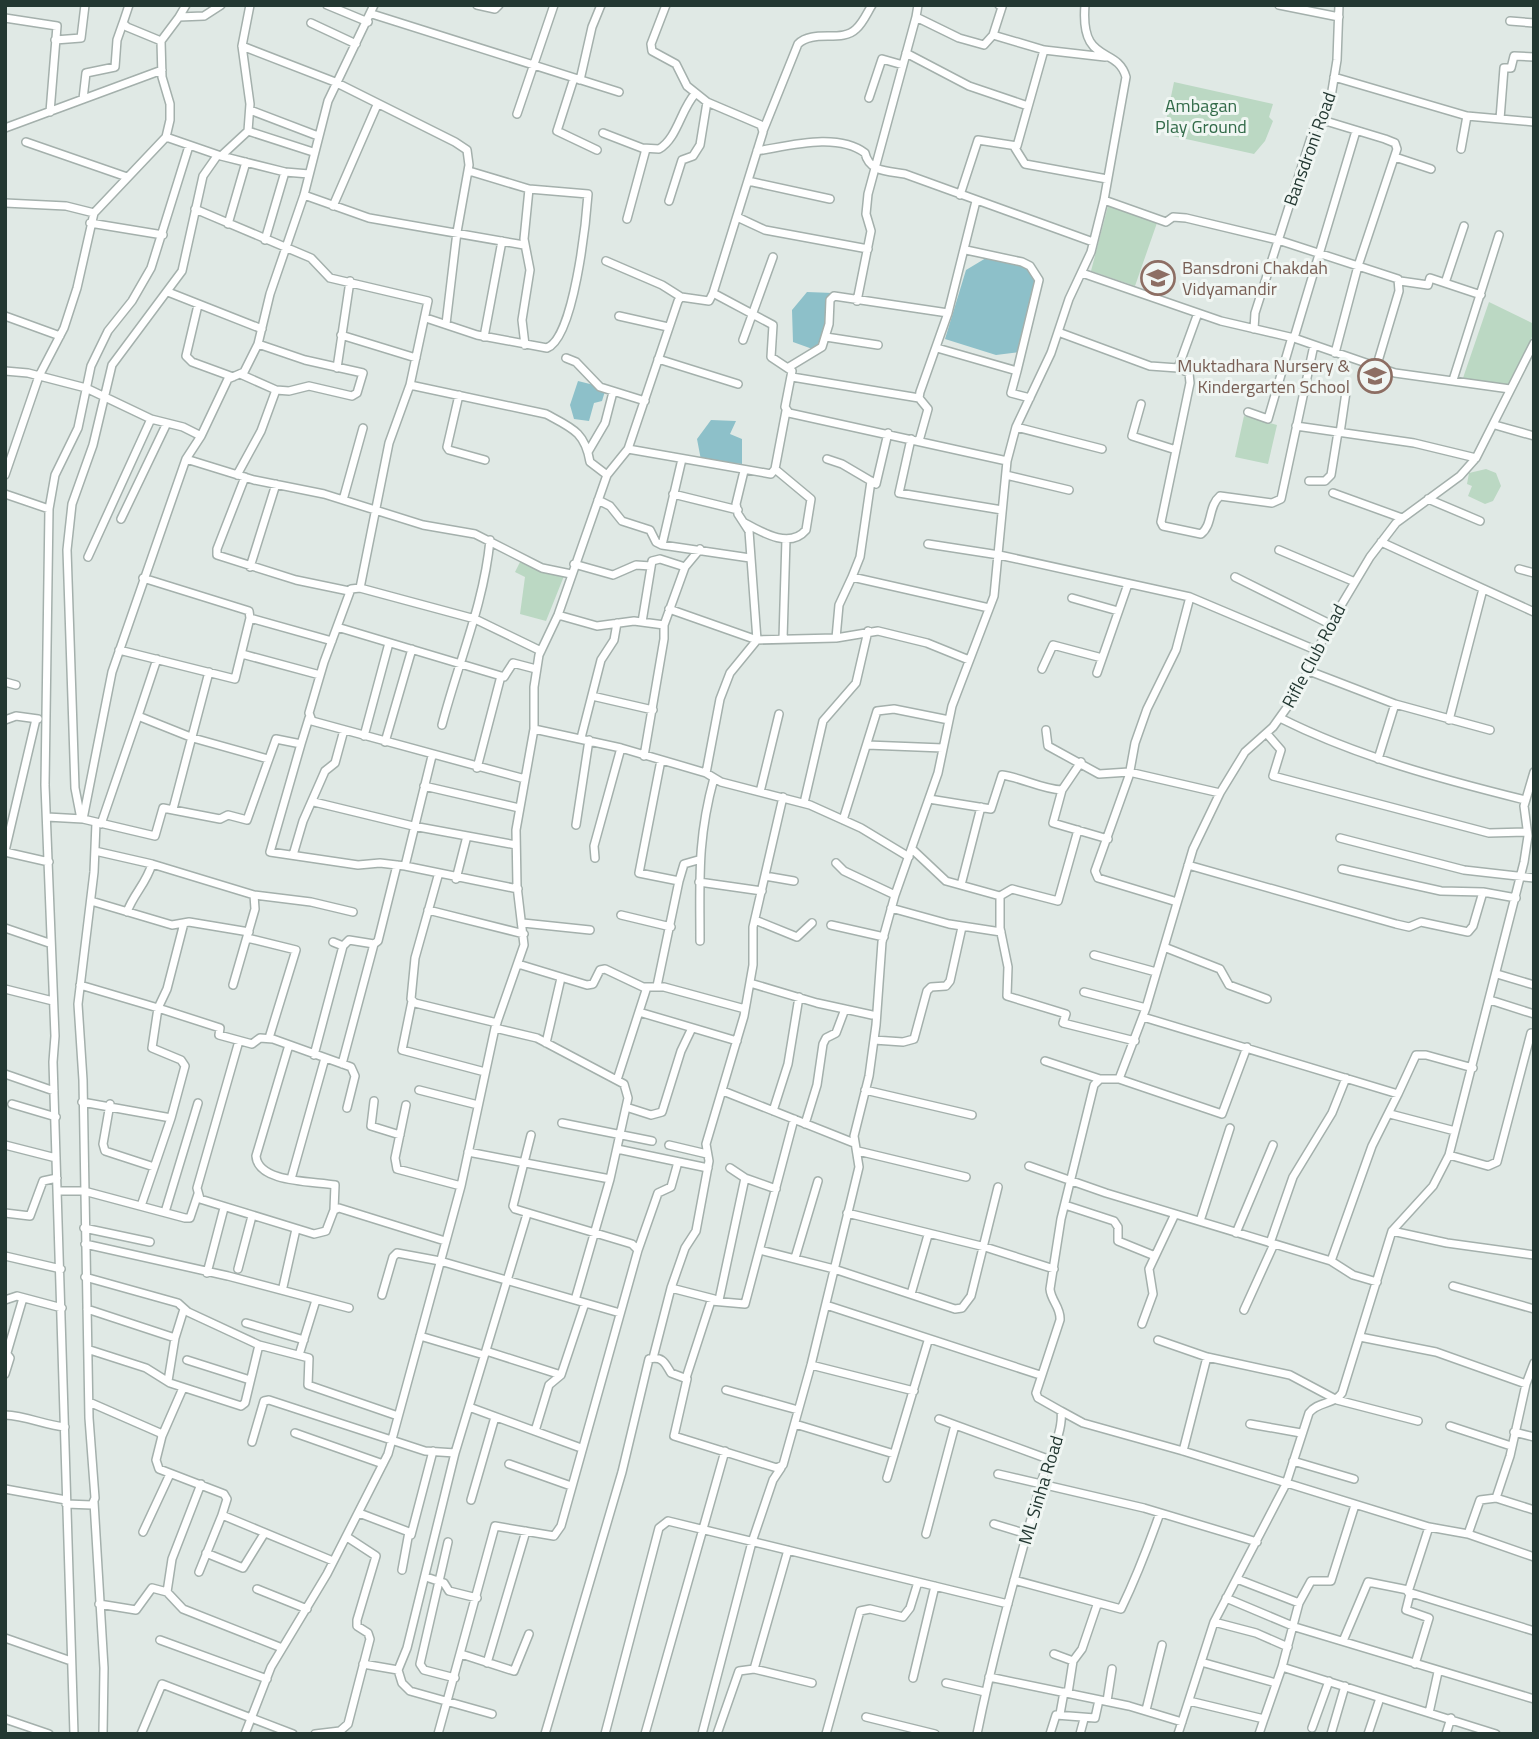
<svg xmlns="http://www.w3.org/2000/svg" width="1539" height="1739" font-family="'Titillium Web',sans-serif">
  <rect width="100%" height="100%" fill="#e0e9e5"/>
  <!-- green -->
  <path fill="#bbd8c3" d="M1174,82L1273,104L1269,117L1273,121L1265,141L1254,154L1168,135L1166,121Z
    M1109,202L1158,220L1135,286L1091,271Z
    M1489,302L1534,324L1533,335L1508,385L1463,378Z
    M1244,416L1277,425L1268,464L1235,457Z
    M1486,469L1496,473L1501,486L1493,501L1485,504L1468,496L1472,486L1467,484L1469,473Z
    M521,560L564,576L546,621L520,614L525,577L515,572Z"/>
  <!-- water -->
  <path fill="#8dc0c9" d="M986,258L1020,263L1036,275L1019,352L996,355L945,339L966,270Z
    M807,292L833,293L830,332L818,351L793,342L792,310Z
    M578,381L606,388L602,401L594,403L589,421L574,419L570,405Z
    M711,420L736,421L730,434L742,439V464L701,460L697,439Z"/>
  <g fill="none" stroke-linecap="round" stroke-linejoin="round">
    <!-- minor casing -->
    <g stroke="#a4b0ac" stroke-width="10">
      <path id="minor" d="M129,5L123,23L127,27L161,41
        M327,5L368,22
        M477,5L495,9L499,5
        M918,5L916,17L959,38L984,45L993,35
        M999,5L1002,7L993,35L1044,50L1105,57
        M1279,5L1339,17
        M372,14L619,92
        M179,17L186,5
        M5,18L57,26L50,112
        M1510,21L1534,23
        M311,23L356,44
        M55,40L81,38L85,5
        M242,46L335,82L455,142L467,150L469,165L457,232L446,324
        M906,53L969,86L1028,106
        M1334,77L1467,116
        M574,78L557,131L597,150
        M580,80L592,27L601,5
        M869,98L882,59L903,65
        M83,99L86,73L115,67L117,40L123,23
        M250,110L318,136
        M517,114L554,5
        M1319,119L1385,139L1395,143L1397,149L1358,266L1335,353
        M1500,119L1504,68H1511L1514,56L1534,57
        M5,128L162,70
        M248,131L313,152
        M763,131L798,44C813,29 842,43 856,29C863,23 867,13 872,5
        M603,133L642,148L659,149C677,139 681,109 695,94
        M166,137L221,156L248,131L250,104L242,46L250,5
        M26,142L127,177
        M1015,148L1025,164L1107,179
        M1461,149L1467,116L1534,122
        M757,151C789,146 837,132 865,153C869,172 888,171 905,174L1093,242
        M221,156L285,172L309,174
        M1395,157L1431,169
        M748,181L830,199
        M304,195L369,218L524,245
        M960,195L978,140L1017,146L1044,50
        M1104,200L1166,222L1173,217L1186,218L1278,240L1398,279L1399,291L1376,368
        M669,201L682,160L693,156L700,145L707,102
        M5,203L66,206L94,213
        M333,206L377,105
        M195,209L311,258L330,278L428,301L410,385L389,443L360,588
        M737,217L765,230L868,249
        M627,219L646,149
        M90,223L163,235
        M228,224L246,162
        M265,240L285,172
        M606,261L662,285L681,297
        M1082,273L1221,321L1294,338L1395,373L1510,389
        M1400,281L1428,285L1430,278L1481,295
        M1445,283L1464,226
        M168,292L262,329
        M713,293L773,325L771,357L792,371L785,407L789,413L1007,461
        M857,301L871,231L866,214L868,194L916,17
        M198,305L186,356L192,362L233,377
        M5,316L60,336
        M619,316L668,327
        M426,318L477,335L547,348C574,338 586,222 588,194L529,189L469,171
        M1254,329L1255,313L1315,125L1330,103L1337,60L1339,5
        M1058,332L1150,366L1178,368L1198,313
        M341,335L416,358
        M484,337L502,241
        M826,337L878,345
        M1294,338L1356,131
        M743,340L773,257
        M525,345L522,320L530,270L524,239L529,189
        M937,348L1017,371L1039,280L1030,266L1022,262L966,250
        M566,358L576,362L600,387L645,401
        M658,359L738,384
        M789,367L822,347L829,324L830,300L834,296L948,313L976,201
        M337,368L350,281
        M1178,368L1189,373L1190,383L1161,522L1163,526L1201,534C1213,525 1208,506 1220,496L1272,503L1281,499L1314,345
        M5,371L28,373L86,388L151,419L183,427L201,436L228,379L244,372L258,344L270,294L304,195L328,101L374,5
        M1017,371L1011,393L1030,398
        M240,374L276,390L289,391L309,386L352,396L357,393L363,373L305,360L258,344
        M792,377L919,398
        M1453,380L1499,235
        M410,385L546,414C572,428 585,432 590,462L607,475
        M459,395L447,447L449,450L485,460
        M1141,404L1132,436L1176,450
        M1248,412L1268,419L1292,337
        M1495,425L1534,436
        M1296,426L1414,443L1476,458
        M1016,427L1102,449
        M1340,433L1346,392
        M911,439L899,493L1002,510
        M919,441L928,409L919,398L920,392L948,313
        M628,449L771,474L775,469L786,411
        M588,452L605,423L613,392
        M186,459L254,480L324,494L423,525L475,534L542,568L571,574
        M827,459L842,464L876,484L888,433
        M5,475L39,376L64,328L77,288L94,213L166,137L170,120V104L162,77L161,41L179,17L204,16L221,5
        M237,475L261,431L276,390
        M1006,475L1069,490
        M245,477L217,549V555L296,580L349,591
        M1309,481H1325L1331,475L1338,432
        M1333,493L1402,518
        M5,494L49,509
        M673,494L738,510
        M1428,499L1480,521
        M343,500L363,428
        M598,500L610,506L622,521L650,530L656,542L662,545L750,558
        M121,519L167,423
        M745,523C763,533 790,549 806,530L811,499L775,469
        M1381,542L1534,612
        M928,544L999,555L1190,597L1318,651
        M662,545L682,459
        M1279,550L1355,582
        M88,557L151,419
        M574,564L613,575L636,565L651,566
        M250,567L276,484
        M1519,569L1534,573
        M852,577L860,557L871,481
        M1235,577L1330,624
        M143,578L249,611L250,618L332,641
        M1072,598L1118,611
        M669,609L757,640L836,638L878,631L927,643L969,660
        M558,615L597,626L634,621L664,625V639L644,756
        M642,622L652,561L660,559L685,567
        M664,625L685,567L700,549
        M337,627L501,676L504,677L513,663L536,669
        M836,638L839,605L852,577L989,608
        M783,639L786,539
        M119,650L235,679L250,618
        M242,654L320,675
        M157,659L138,716L193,738L268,759
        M1042,669L1053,645L1102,658
        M1309,671L1395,704L1490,730
        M1097,673L1128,584
        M5,682L16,685
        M592,696L653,710
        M1280,718C1358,757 1441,779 1525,800
        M5,720L16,716L38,719
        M1449,720L1483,589
        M442,725C458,663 484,604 490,540
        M534,729L621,748L706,773L721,782L810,805L861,828L909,857
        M1046,730L1048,746L1099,774L1129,772L1220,793
        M1267,734L1281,750L1273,776L1489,833L1527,832
        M364,736L389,643
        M581,738L601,660L614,640L617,623
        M385,742L412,649
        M301,744L270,852L358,865L380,863L405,866
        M867,745L943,748
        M432,756L405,866L518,889
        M1378,759L1395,704
        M661,760L639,873L679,881
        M477,768L501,676
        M706,773L720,699L730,673L757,640L749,531L738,514L736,504L744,471
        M525,779L312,721L309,713L324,662L351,589L360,588L475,619L541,651
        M424,786L519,808
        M1062,790L1053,823L1108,839
        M760,792L779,714
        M929,799L991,809L1002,775C1023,778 1041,789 1062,790L1081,762
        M314,802L413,826L516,845
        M804,803L823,721L856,683L868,631
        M173,809L209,672
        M47,817L83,819L112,672L186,459L201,436
        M81,819L75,788L67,550L72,504L93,445L112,365L182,271L203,176L217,156
        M83,819L155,836L163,808L220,819L228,815L247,820L276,739L301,744L309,718
        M843,820L877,711L894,709L949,720
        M101,824L138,716
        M576,825L589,740
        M1340,838L1464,870L1534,878
        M912,849L946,881L1000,896V928L1008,967L1007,996L1066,1014L1063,1023L1135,1041
        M5,851L36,719
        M95,851L152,864L254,895L255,909L233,985
        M5,852L49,862
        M293,855L303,821L325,771L335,763L344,730
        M595,858L594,846L621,748
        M836,863L844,871L895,895
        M1188,865L1396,924L1409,927L1421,922L1468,932L1473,926L1483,892
        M1342,869L1441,891L1483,892L1516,898
        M438,876L415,958L411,999L415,1003L497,1023
        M765,876L794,881
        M456,879L467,836
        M699,882L762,891
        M961,885L981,807
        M254,895L311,902L353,912
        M1000,896L1012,889L1058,901L1078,830
        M91,901L172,925L189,922L249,932
        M1177,902L1098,878L1095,871L1129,776L1135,743L1147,709L1176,650L1190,597
        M891,908L949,924L1001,932
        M428,910L524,934
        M127,912C134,893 146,884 152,864
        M621,915L671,927
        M755,920L797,937L812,923
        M184,923L167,989L158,1008L220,1028L219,1035L252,1044L260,1038L273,1039L351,1067L355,1076L347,1108
        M523,923L590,930
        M831,925L884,937
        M5,928L49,943
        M247,938L296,950L269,1038
        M700,941C700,879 697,840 714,778
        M333,942L343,946L349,940L374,944L378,941L397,865
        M1164,947L1220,969L1229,985L1267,999
        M1094,955L1156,972
        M518,964L587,985L593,984L600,970L605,969L643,987H664L745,1009
        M1497,974L1534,985
        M750,983L817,1003L872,1015
        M80,985L158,1008L152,1048L181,1060L185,1066L171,1118L82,1102
        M657,986L679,881L684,864L698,860
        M5,989L53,1001
        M1084,992L1146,1008
        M1490,1000L1534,1014
        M412,1001L402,1050L485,1072
        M639,1012L737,1041
        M1143,1017L1398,1094L1416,1055H1426L1473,1068
        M495,1028L537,1038L624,1084L628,1098L610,1179L575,1300
        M874,1040L903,1042L914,1039L927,991L931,987L946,986L950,981L962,927
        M239,1041L197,1188L200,1199L314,1234L326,1231L334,1210L339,1208L445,1241
        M546,1043L561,978
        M289,1045L256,1156C258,1183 313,1181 335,1185L334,1210
        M314,1055L343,946
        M1045,1061L1100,1079
        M342,1064L374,944
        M5,1074L54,1091
        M1119,1079L1146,1008L1193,849L1220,793L1245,752L1273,727L1298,692L1330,624L1370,557L1396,523L1460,476L1476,458L1534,343
        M617,1080L647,987
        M419,1090L478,1105
        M865,1090L972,1115
        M723,1091L854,1143
        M374,1101L371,1126L400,1135
        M12,1104L56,1117
        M110,1104L103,1144L105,1151L154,1167
        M406,1105L395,1158L397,1169L461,1186
        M626,1107L651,1115L662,1112L681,1051L692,1028
        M773,1111L788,1064L799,997
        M1390,1114L1455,1131
        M562,1123L652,1141
        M805,1124L817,1085L823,1044L826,1038L836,1033L845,1009
        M5,1145L56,1158
        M669,1145L707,1154
        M617,1149L708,1168
        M858,1151L966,1177
        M468,1152L610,1179
        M1449,1155L1488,1166L1497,1162L1531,1033
        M1029,1166L1106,1193L1331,1261L1353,1275L1377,1282
        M730,1168L745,1178L776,1189
        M291,1179L325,1058
        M57,1191H84L185,1218H190L198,1194
        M1065,1205L1114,1221L1118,1227V1241L1155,1256
        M141,1206L171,1118
        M165,1212L198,1103
        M5,1213L30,1216L43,1181L57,1178
        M847,1213L985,1247L1054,1269
        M1200,1221L1230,1128
        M84,1228L150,1242
        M1392,1231L1447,1243L1534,1255
        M1236,1233L1273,1145
        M1270,1243L1293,1177L1332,1113L1346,1078
        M85,1244L228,1276L349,1308
        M638,1250L658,1193L671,1187L678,1162
        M760,1250L834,1269L955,1309L962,1308L971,1296L998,1187
        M5,1256L61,1269
        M795,1258L818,1181
        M1331,1261L1372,1146L1398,1094
        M238,1269L252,1216
        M207,1273L224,1208
        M85,1277L178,1303L188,1312L259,1345L309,1358L308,1385L398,1416
        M1453,1286L1534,1309
        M283,1287L296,1229
        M671,1288L714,1299
        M911,1294L928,1235
        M382,1295L393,1257L397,1253L440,1261L620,1313
        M5,1300L17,1296L62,1308
        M719,1300L745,1178
        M826,1305L1040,1375
        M87,1309L175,1338
        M1244,1310L1274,1244
        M246,1323L304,1340
        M1142,1324L1153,1294L1149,1269L1175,1214
        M420,1336L484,1355
        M1360,1337L1436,1352L1526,1384L1534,1363
        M1158,1340L1207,1357L1290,1375L1337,1400L1418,1421
        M90,1350L146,1368L170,1383L241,1406L245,1403L259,1345
        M486,1351L561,1375
        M299,1355L316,1300
        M6,1356L23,1298
        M653,1358L671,1288L685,1248L696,1231L709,1161L706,1144L744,1016L753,965V927L783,797
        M187,1360L250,1380
        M811,1365L914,1391
        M5,1374L10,1358L7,1354
        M686,1378L711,1301L745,1304L794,1119
        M168,1381L175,1338L184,1309
        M1526,1384L1510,1456L1496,1498L1534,1510
        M726,1390L798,1410
        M89,1402L160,1433L162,1436L156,1460L159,1469L224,1494L227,1499L222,1515L333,1561
        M469,1407L581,1448
        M1061,1411L1083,1423L1183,1451L1429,1527L1468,1534L1534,1557
        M5,1415C27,1416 44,1425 65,1427
        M939,1419L1048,1459
        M795,1424L894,1454
        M1250,1424L1301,1433
        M1450,1426L1511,1446
        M535,1431L549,1385L561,1375L585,1303
        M1514,1432L1534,1437
        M295,1433L383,1464
        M162,1436L183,1388
        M252,1442L264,1401L269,1400L425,1451L455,1453
        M1183,1451L1207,1357
        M1293,1461L1354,1479
        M509,1464L571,1486
        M998,1474L1144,1508L1257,1542
        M887,1478L928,1341
        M5,1489L66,1500
        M471,1500L495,1417
        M94,1502L104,1668L103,1734
        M66,1504L92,1505L95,1498L89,1418L83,1080L78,1004L94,872L96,823
        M359,1513L409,1532L402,1570
        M994,1524L1027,1534
        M1429,1527L1408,1592L1534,1631
        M143,1532L170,1474
        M926,1534L955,1425
        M1468,1534L1480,1500L1496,1498
        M411,1535L433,1451
        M448,1542L420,1664L424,1670L455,1678
        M206,1553L243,1568L264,1534
        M199,1572L222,1515
        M426,1577L444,1583L449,1591L477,1598
        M1237,1579L1299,1603L1282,1667L1496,1734
        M1014,1580L1121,1609C1136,1578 1148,1547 1160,1513
        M257,1589L307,1609
        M167,1592L183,1609L282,1648
        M1410,1594L1406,1610L1429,1618L1415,1664
        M1226,1598L1295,1627L1534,1699
        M1299,1603L1311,1581H1331L1355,1505
        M99,1604L136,1610L152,1588L167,1592L172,1559L201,1484
        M1214,1622L1256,1633L1288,1647
        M5,1638L71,1661
        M160,1640L267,1679
        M1343,1641L1368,1582L1408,1590
        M461,1654L514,1671L529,1634
        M1054,1654L1073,1661L1068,1693
        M1073,1661L1082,1649L1097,1605
        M1201,1662L1276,1683
        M487,1663L526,1531
        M363,1664L398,1670L407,1648L455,1453L527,1214
        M754,1669L788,1550
        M398,1670L402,1683L410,1691L492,1714
        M989,1677L1129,1706L1182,1722
        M913,1678L935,1586
        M946,1683L985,1692
        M1107,1701L1112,1669
        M1189,1701L1264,1719L1282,1667
        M1146,1710L1162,1645
        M1429,1713L1438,1672
        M1060,1714L1064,1692
        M866,1717L935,1734
        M5,1719L49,1734
        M1312,1728L1329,1681
        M74,1734L53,1062L55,1036L45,785L49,509L55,475L78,428L91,366L108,331L132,301L151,268L189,146
        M141,1734L162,1684L293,1734
        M245,1734L271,1667L327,1574L388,1454L461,1186L495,1028L524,945L517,886L516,830L534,729V687L539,655L558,615L607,475L628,449L678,301L681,297L709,301L713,293L763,132L761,125L707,102L687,86L676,64L652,51L651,44L666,5
        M315,1734L340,1731L348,1724L370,1639L368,1633L357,1626V1620L376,1556L347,1537
        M438,1734L495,1526L554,1536L561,1526L638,1250L632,1244L515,1209L513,1206L531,1135
        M545,1734L622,1472L649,1359C663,1356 665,1363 671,1373L687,1379L674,1436L777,1468L783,1465L811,1365L859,1167L854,1136L869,1076L876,1025L882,942L895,895L938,773L952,706L994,596L1007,461L1016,427L1051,353L1069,299L1091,252L1104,200L1126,77C1117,45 1080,66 1085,5
        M605,1734L659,1528L668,1521L1008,1604
        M645,1734L725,1451
        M702,1734L752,1542L773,1480L781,1468
        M717,1734L739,1671L754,1669L812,1683
        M826,1734L860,1611L870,1609L903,1617L910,1608L918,1582
        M977,1734C994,1649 1018,1566 1041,1483C1047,1462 1064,1432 1061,1411L1038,1398L1036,1393L1060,1320C1061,1307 1051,1301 1050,1289L1061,1219L1094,1085L1100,1079H1119L1222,1114L1247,1047
        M1050,1734L1056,1715L1095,1718L1099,1700
        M1080,1734L1084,1719
        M1178,1734L1214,1622L1286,1484L1309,1413C1318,1401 1334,1405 1342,1393L1392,1231L1433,1186L1449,1155L1524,862L1528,836L1524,806L1534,772
        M1259,1734L1264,1719
        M1331,1734L1345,1686
        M1368,1734L1380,1698
        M1446,1734L1451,1718"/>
    </g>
    <!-- minor -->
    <use href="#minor" stroke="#fff" stroke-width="7"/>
  </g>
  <!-- icons -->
  <defs>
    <g id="school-ring" transform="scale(1.75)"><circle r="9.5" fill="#f0f6f3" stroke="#8d6e63" stroke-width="1.5"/><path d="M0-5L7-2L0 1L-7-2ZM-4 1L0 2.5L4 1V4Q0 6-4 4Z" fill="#8d6e63"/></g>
  </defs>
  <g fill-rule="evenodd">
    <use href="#school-ring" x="1158" y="278"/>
    <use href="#school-ring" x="1375" y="376"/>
  </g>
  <g text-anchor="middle" stroke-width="6" stroke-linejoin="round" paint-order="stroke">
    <!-- park labels -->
    <g font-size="18" fill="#316a48" stroke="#f0f6f3">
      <text x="1201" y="112">Ambagan<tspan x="1201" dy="21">Play Ground</tspan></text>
    </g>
    <!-- street labels -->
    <g font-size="18" fill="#233832" stroke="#f0f6f3">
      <text transform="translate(1310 149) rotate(-70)" y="6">Bansdroni Road</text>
      <text transform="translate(1314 656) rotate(-62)" y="6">Rifle Club Road</text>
      <text transform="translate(1041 1490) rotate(-73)" y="6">ML Sinha Road</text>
    </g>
    <!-- education labels -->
    <g font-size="18" fill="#785e54" stroke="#f0f6f3" text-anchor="start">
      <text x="1182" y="274">Bansdroni Chakdah<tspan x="1182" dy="21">Vidyamandir</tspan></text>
      <text x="1350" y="372" text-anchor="end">Muktadhara Nursery &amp;<tspan x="1350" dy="21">Kindergarten School</tspan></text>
    </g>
  </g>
  <!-- border -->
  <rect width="1539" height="1739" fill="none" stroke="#233832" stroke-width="14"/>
</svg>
